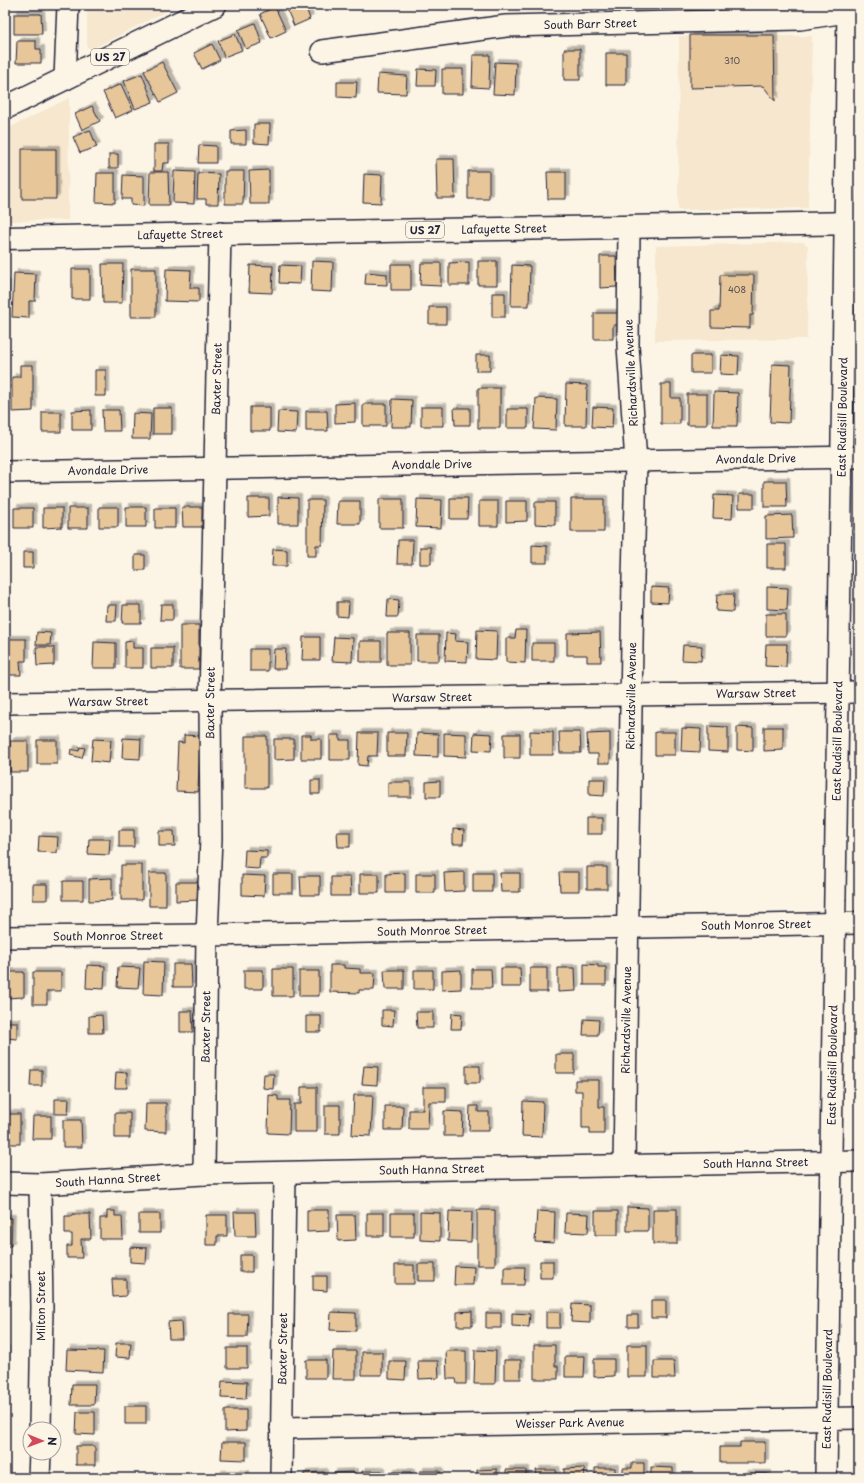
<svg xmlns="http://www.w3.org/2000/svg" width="864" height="1483" font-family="'Playpen Sans',sans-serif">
  <defs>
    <filter id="shadow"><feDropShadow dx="3.5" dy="-3.5" stdDeviation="0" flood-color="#0004"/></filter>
  </defs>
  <rect width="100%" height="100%" fill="#fcf5e5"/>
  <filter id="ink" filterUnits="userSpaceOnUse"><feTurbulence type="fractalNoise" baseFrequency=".025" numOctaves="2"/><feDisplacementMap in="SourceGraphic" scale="8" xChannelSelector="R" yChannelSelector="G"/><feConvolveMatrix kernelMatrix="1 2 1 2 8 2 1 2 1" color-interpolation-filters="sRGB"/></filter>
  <g filter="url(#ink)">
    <!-- built -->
    <path fill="#f6e7ce" d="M87,5H178L92,49L87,47Z
      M705,5H812V7L705,10Z
      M679,36H812L808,208L678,210Z
      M69,98L68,220L5,221V130Z
      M803,242L808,246L807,339L655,341L656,246Z"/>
    <!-- building -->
    <path fill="#e7c699" stroke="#22223b" filter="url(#shadow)" d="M285,5H305L310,19L294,26Z
      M275,7L286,31L271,38L260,14Z
      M14,14H41L42,34H14Z
      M255,23L262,43L246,49L238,30Z
      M235,34L242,50L224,57L218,41Z
      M690,35H774L775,101L763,86L690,88Z
      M17,41H36V49H41V63H16Z
      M212,44L220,60L202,69L194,53Z
      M564,49H580V80H564Z
      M606,53H626V85H606Z
      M473,55H490L489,88L472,87Z
      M162,62L178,93L160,102L144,71Z
      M495,62L516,63L515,95L493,94Z
      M418,69L436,70L435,86H417Z
      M442,69H463V94H442Z
      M142,74L153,102L135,109L124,81Z
      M378,74L407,76L406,94L377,93Z
      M337,82H357L356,98L337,97Z
      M121,84L133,110L115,118L103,92Z
      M92,106L100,121L82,130L75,114Z
      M254,124H270L269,144L254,143Z
      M90,130L97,147L80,153L73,137Z
      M246,130V144H231V131Z
      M154,144H169V163H163L162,171H154Z
      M199,145L216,146V163H198Z
      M22,149H56V199H22Z
      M109,154H118V168H109Z
      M436,159H454L455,198H437Z
      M269,170V204H250L249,171Z
      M174,171L195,172L194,204L173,203Z
      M225,171H244L243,204H225Z
      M468,171H489V199H468Z
      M150,172H168L169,205H149Z
      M547,172H566V199H548Z
      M97,173H115V203L96,202Z
      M198,173L219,174L218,204H206V199H197Z
      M364,174L382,175L381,203L363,202Z
      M123,175L144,176V206L131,205V199H122Z
      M600,256H616L617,287L600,288Z
      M312,261L333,262L332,292L311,291Z
      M478,261H497V285H478Z
      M469,262V285H449V263Z
      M421,263H441V286L420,285Z
      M102,264H123L122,303H103Z
      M391,264H411V290H391Z
      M250,265L273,266L272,293L249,292Z
      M280,265L301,266L300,284L279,283Z
      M512,265L530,266L529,306H511Z
      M72,269H90V299H72Z
      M131,269H156V317H131Z
      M166,269L191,270L190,288H199V302L165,301Z
      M366,272L387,274V285L365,284Z
      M14,273L36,274L35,301H29V318L12,317Z
      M720,275H754L753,315H750V328L711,327V311H719Z
      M5,284H7L6,308H5Z
      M492,293H505V317H492Z
      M429,307H446V324H429Z
      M594,313H619V325H613V339H594Z
      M476,355H490V371H476Z
      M691,355H711V373H691Z
      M721,355L739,356L738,375L720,374Z
      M772,364L791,365L789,423L770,422Z
      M20,365H33V411L12,412V377H20Z
      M95,370H106V396H95Z
      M566,384L587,385L586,426H565Z
      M661,384H671V398H680V424H661Z
      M478,388H500V428H478Z
      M714,392L738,393L737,426H713Z
      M687,394H707V425H687Z
      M536,398L557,399L556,430L534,429Z
      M392,399L412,400L411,427H391Z
      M355,403V422L335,423V404Z
      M363,404H386V426H363Z
      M250,407H270V431H250Z
      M421,407H443V426H421Z
      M593,407L613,408L612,428L592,427Z
      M153,408H172V434H153Z
      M454,408H470V425H455Z
      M507,409H528V428H507Z
      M91,410V430H72V411Z
      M102,410H119L120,431H103Z
      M278,411L297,412L296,433L277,432Z
      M306,411H327L328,431H306Z
      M42,412H61V432H42Z
      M133,413L151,414L150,439H132Z
      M764,481H786L787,507H764Z
      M739,494H754V508H739Z
      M714,495L733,496L732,519L713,518Z
      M278,497L298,498V524H278Z
      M248,498H269V516L248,517Z
      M450,498H468L467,519H450Z
      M379,499H403V528H379Z
      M417,499L442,500L441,528L416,527Z
      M571,499H604V532H571Z
      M307,500H323L322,545H316V556H307Z
      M338,501H360V524H337Z
      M479,501H498V526H479Z
      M506,501H527V521L506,522Z
      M535,502H555V525L535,524Z
      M99,507H118V527H99Z
      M126,507H146V527H126Z
      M182,507H202V527H183Z
      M14,508H33V528H14Z
      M43,508H62V527L43,528Z
      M68,508H88V528H68Z
      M155,508H175V528H155Z
      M792,515L793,538L766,539V516Z
      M398,540H413L412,564H397Z
      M767,544H786V568H767Z
      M532,545L547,546V563H532Z
      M420,547H431V564H420Z
      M273,549L287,550V566H272Z
      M23,552H33V568H23Z
      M135,555H145V570H135Z
      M651,587L669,588L668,603L651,602Z
      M767,587L788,588L787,610L767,609Z
      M717,594H734L733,612L716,611Z
      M388,599L399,600L398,617H387Z
      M337,602H349L348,617L337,616Z
      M161,604H173V620H160Z
      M107,605H117L116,621H106Z
      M123,605H141V623H122Z
      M766,614H786V636H766Z
      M180,625H199V669H180Z
      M477,630L497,631L496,660L476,659Z
      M516,630H526L525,663L506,662V638H515Z
      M37,632L51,633L50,645H36Z
      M600,632L601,662H587V655H567V633Z
      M387,633H410V665H387Z
      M446,633L456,634L455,641L468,642L467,662L445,661Z
      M417,635H439V661H417Z
      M303,637H320V660H302Z
      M334,637L353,638L352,662L332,661Z
      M7,639H26V661H20L21,675H7Z
      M133,641V648H143V668H125V642Z
      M360,641H381V662H360Z
      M94,642L116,643V668H93Z
      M532,643H554V661H532Z
      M766,644H787L786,667L765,666Z
      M683,645L702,646L701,661L682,660Z
      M36,647H54V665L37,666Z
      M151,648H173V668H151Z
      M250,649H268V671H250Z
      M274,649H286L285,669H273Z
      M708,726L728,727V752L708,751Z
      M737,727L753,728V751L737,750Z
      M764,727H783V750L764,751Z
      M682,728L701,729L700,752L681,751Z
      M530,731L553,732V755H530Z
      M559,732H580L581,753H560Z
      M655,732H675V755H655Z
      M359,733H378L377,756H368L367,766L358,765Z
      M387,733H407L406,756H387Z
      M417,733L438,734V757L416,756Z
      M444,733L466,734V757L444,756Z
      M474,733L492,734L491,751L473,750Z
      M610,733V763H598V754H588L587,734Z
      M504,734H520V758H504Z
      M184,735L200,736L198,792L176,791L178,742L184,743Z
      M301,735H311V739H321V759H301Z
      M330,735H340V740H350V760H330Z
      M245,736H267V788H245Z
      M123,738L141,739L140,759L122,758Z
      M93,739L111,740L109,763L91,761Z
      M274,739H294V759L274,760Z
      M37,740H57V764H37Z
      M10,741H28V772H10Z
      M80,747L85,748L82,758L70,755L71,749L79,751Z
      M589,779H605L604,796L589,795Z
      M311,780H320V794H311Z
      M440,781V797H426V782Z
      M388,782H411V797H388Z
      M586,818H602V834H586Z
      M453,829L464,830L463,844H453Z
      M119,830H134V847H119Z
      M159,831H174L175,846H159Z
      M337,832H350V847H338Z
      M39,836L58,837L57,853L38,852Z
      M89,839H110L109,855L88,854Z
      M245,850L267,851V858H260L259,869L244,868Z
      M121,865H142V900H121Z
      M587,867H607V889H587Z
      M464,872V891L445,892L444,873Z
      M559,872H579V891H560Z
      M149,873H166V906H149Z
      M405,873V893H386V874Z
      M473,873H492V892H473Z
      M500,873H520V892H501Z
      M273,874H293V893H273Z
      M360,874H379V893H360Z
      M416,874H435V893H416Z
      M242,875L265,876L264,896L242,895Z
      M300,876H320V895H301Z
      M331,877H350L351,896H331Z
      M112,878V900L89,901V879Z
      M63,881H83V900H63Z
      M176,882H198L199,900L176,901Z
      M33,884H47V900H33Z
      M144,961L164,962L163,995L143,994Z
      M173,964H191L192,987H173Z
      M584,964L598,965V967H606V985H584Z
      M87,965L105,966L104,989L86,988Z
      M330,965H344V968L360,969V973H375L374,990H359V993L330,992Z
      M118,967L140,968L138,988L117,987Z
      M501,968H520L521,987H501Z
      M530,968H547V992H530Z
      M558,968H575L576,991L558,992Z
      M273,969H293V996H273Z
      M472,969H491L492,988H472Z
      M244,970H263V989H244Z
      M384,970H404V989H385Z
      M414,970H433V989H414Z
      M461,970V989L442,990V971Z
      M299,971H319V996H299Z
      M6,972H24V997L6,998Z
      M33,972H61V991H47V1004H33Z
      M382,1010H394L393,1026L382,1025Z
      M180,1011H192L193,1032H180Z
      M416,1012H433V1028H417Z
      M452,1013L462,1014L461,1029H451Z
      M102,1015L103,1033H89V1016Z
      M306,1016H321V1032H306Z
      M584,1019L599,1020L598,1035H583Z
      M5,1022H17V1039L5,1038Z
      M556,1054H574V1073H556Z
      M364,1066L378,1067L377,1085L362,1084Z
      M466,1066H480V1083H466Z
      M31,1070H42V1086H30Z
      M116,1072L127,1073V1088H115Z
      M264,1074H274L273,1089L263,1088Z
      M575,1080H599V1107H604V1134H590V1128H582V1091H575Z
      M301,1087H317V1132H294V1104H301Z
      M423,1087H446V1102H429L428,1129H409V1110H423Z
      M269,1095L278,1096V1100H290L289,1134L268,1133Z
      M354,1095H373L371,1136L352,1135Z
      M55,1099H69L68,1114H55Z
      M523,1101L543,1102L542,1137L522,1136Z
      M146,1103H166V1132L145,1131Z
      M325,1105H340V1134H325Z
      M385,1106H403L402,1130H385Z
      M470,1106H478V1112H489V1131H469Z
      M444,1111L463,1112L462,1136H444Z
      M115,1113H130V1138H115Z
      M5,1114H20V1144H5Z
      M33,1116H51V1139H32Z
      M63,1120H81L82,1147H63Z
      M627,1207L648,1208V1231H627Z
      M653,1209H677V1244H653Z
      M307,1210H329V1231L307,1232Z
      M477,1210H495V1265H477Z
      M107,1211H115V1216H122L123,1239H100V1218H107Z
      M449,1211L472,1212L471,1242L448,1241Z
      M537,1211L555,1212L554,1243L535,1242Z
      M595,1211H618V1235H595Z
      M234,1212H255L256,1236H235Z
      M420,1212L440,1213V1241L420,1240Z
      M367,1213H384V1236H367Z
      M391,1213H414V1237H391Z
      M566,1213L589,1214L588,1233L565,1232Z
      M73,1214H90L91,1239H81L82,1258H67V1246H72V1234H65V1216H73Z
      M139,1214H160V1233H139Z
      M206,1215H227V1236H217V1245H206Z
      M337,1215H355L356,1240L338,1241Z
      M5,1218H12L11,1246H5Z
      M130,1247L147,1248L146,1263L130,1262Z
      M240,1255H252V1272H240Z
      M540,1261H553V1278H540Z
      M418,1264H435V1281H418Z
      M395,1265H414V1284H395Z
      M455,1266L474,1267L473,1285H454Z
      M504,1267H525L524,1285H504Z
      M313,1276H327V1291L313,1290Z
      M5,1278H7V1299H5Z
      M112,1279H126V1296L113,1297Z
      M651,1300H666V1318H651Z
      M572,1304L590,1305V1323L571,1322Z
      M472,1311V1326H457V1312Z
      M331,1312L356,1313V1331L330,1330Z
      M546,1312H560V1328H546Z
      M486,1313H501V1328H486Z
      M512,1313L530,1314L529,1327L512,1326Z
      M229,1314H248L247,1337H229Z
      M628,1315H638V1327H628Z
      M181,1321L182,1339H169L168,1322Z
      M116,1343H131L130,1358L115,1357Z
      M534,1345H555V1366H558V1379H534Z
      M627,1345H647V1377H627Z
      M227,1348H247V1368H227Z
      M5,1349H6V1370H5Z
      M67,1350L104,1351L103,1372L66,1370Z
      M475,1350L496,1351L495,1384H474Z
      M333,1351H356V1379H332Z
      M446,1351H466V1384H457L456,1379H447Z
      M362,1352H382V1375H362Z
      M565,1356H585L584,1377H565Z
      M594,1359H614V1376L594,1377Z
      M306,1360H326V1378H306Z
      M504,1360H521V1379H504Z
      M389,1361H406L405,1380L389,1379Z
      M418,1361H438L439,1378L419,1379Z
      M654,1361H674L675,1378H654Z
      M222,1381L247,1382L246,1399L221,1398Z
      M72,1384H95L94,1405H71Z
      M125,1406H146V1424H125Z
      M225,1410H246V1431L225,1432Z
      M77,1412H95V1435L76,1434Z
      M222,1442H246V1460L221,1459Z
      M740,1442H765V1463H720V1447H740Z
      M76,1446H95V1465H76Z
      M632,1463H644V1478H623V1468H632Z
      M651,1467L673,1468V1478H651Z
      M584,1468L585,1478H564V1469Z
      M595,1468H615V1478H595Z
      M497,1469V1478H477V1470Z
      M506,1470H526V1478H506Z
      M536,1470H556L557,1478H537Z
      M362,1471H382V1478H362Z
      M420,1471H440V1478H420Z
      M324,1472V1478H304V1473Z
      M354,1472V1478H333V1473Z
      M391,1472H411V1478H391Z
      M218,1474H246V1478H218Z
      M743,1474H768V1478H743Z"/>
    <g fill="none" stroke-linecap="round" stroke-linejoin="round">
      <!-- minor casing -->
      <g stroke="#22223b" stroke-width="24">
        <g id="minor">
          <path id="s1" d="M322,51L506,26L800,19L859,10"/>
          <path d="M65,79L68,5"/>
          <path id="s2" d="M5,472L859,457"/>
          <path id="s3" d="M5,703L859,692"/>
          <path id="s4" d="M5,937L207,935L859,923"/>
          <path id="s5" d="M624,1166L633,578L636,462L628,346L629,227"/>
          <path id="s6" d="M204,1174L207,935L211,838L210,701L220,233"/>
          <path id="s7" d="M5,1183L40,1184L204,1174L859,1161"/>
          <path id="s8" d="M281,1428L859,1418"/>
          <path d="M40,1429L42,1307L40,1184"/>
          <path d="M39,1478L40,1453"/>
          <path id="s9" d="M281,1478L285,1173"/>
          <path id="s10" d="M826,1478L844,309L848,5"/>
        </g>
      </g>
      <!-- highway casing -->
      <g stroke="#22223b" stroke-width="25">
        <g id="highway">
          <path d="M5,108L215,5"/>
          <path id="s11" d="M5,238C290,232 574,228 859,223"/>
        </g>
      </g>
      <!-- minor -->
      <use href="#minor" stroke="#fcf5e5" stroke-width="21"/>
      <!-- highway -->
      <use href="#highway" stroke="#fcf5e5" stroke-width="22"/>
    </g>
  </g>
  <g text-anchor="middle" stroke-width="3" stroke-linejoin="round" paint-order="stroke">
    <!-- number labels -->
    <g font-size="9" fill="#534b52">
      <text x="732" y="64">310</text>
      <text x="737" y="293">408</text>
    </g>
    <!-- shield labels -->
    <g fill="#fcf5e5" stroke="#63616e" stroke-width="1">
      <rect x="91" y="49" width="38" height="16" rx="3"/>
      <rect x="406" y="222" width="38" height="16" rx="3"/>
    </g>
    <g font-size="10" font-weight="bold" fill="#22223b">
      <text x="110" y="61">US 27</text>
      <text x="425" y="234">US 27</text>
    </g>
    <!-- street labels -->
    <g font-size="11" fill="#22223b" stroke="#fcf5e5">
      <text dy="4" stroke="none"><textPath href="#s1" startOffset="270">South Barr Street</textPath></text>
      <text dy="4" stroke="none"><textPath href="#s11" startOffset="499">Lafayette Street</textPath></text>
      <text dy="4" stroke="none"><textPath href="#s11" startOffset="175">Lafayette Street</textPath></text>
      <text transform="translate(631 373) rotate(-93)" y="4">Richardsville Avenue</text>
      <text dy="4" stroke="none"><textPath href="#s6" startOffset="795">Baxter Street</textPath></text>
      <text dy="4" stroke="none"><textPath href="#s10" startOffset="1061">East Rudisill Boulevard</textPath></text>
      <text dy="4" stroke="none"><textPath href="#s2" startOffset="751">Avondale Drive</textPath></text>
      <text dy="4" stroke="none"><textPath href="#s2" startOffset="427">Avondale Drive</textPath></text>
      <text dy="4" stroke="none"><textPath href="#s2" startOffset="103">Avondale Drive</textPath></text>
      <text dy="4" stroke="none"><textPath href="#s3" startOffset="751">Warsaw Street</textPath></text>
      <text dy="4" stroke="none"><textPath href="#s5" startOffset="470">Richardsville Avenue</textPath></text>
      <text dy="4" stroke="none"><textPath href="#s3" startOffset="427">Warsaw Street</textPath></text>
      <text dy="4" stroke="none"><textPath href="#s3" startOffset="103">Warsaw Street</textPath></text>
      <text dy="4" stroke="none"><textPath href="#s6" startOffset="471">Baxter Street</textPath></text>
      <text dy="4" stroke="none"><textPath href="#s10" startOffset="737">East Rudisill Boulevard</textPath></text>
      <text dy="4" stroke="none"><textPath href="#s4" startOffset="751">South Monroe Street</textPath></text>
      <text dy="4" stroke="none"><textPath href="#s4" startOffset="427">South Monroe Street</textPath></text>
      <text dy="4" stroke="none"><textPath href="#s4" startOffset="103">South Monroe Street</textPath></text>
      <text dy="4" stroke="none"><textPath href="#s5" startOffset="146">Richardsville Avenue</textPath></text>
      <text dy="4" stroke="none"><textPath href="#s6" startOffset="147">Baxter Street</textPath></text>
      <text dy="4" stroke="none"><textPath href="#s10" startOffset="413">East Rudisill Boulevard</textPath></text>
      <text dy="4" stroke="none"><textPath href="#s7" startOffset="751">South Hanna Street</textPath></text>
      <text dy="4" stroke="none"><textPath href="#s7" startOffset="427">South Hanna Street</textPath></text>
      <text dy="4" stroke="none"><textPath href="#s7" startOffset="103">South Hanna Street</textPath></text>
      <text transform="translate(41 1306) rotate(-90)" y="4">Milton Street</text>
      <text dy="4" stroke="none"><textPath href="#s9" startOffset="129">Baxter Street</textPath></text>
      <text dy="4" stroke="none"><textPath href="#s10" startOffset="89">East Rudisill Boulevard</textPath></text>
      <text dy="4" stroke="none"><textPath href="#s8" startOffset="289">Weisser Park Avenue</textPath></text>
    </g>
  </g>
  <!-- margin -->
  <rect width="864" height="1483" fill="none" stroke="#fcf5e5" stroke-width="20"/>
  <rect x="10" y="10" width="844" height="1463" fill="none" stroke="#22223b" stroke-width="1.5" filter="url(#ink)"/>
  <!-- north arrow -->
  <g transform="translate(42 1441) rotate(91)"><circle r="19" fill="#fcf5e5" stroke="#a5a1a1"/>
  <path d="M0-3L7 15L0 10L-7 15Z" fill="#d1495b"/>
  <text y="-6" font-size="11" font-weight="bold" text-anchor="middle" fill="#22223b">N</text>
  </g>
</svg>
